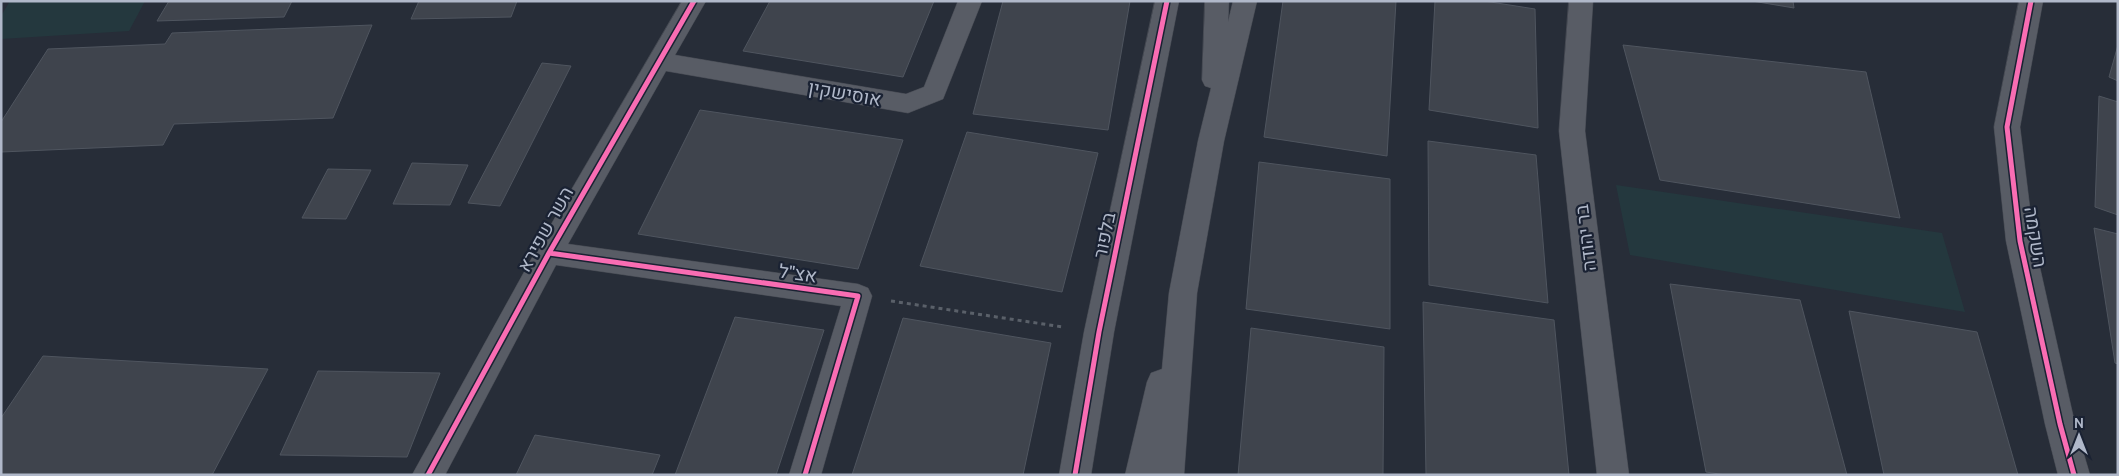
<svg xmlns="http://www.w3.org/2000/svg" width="2119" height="476" font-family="Cabin,Heebo,sans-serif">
  <rect width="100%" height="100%" fill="#272d38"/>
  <!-- green -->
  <path fill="#24383e" d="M10,1H145L129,31L1,39V16Z
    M1616,185L1942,233L1965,312L1630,255Z"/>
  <!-- building -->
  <path fill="#3f444d" stroke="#4f555f" d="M169,1H292L284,17L157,21Z
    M419,1H517L511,17L411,19Z
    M770,1H934L903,77L743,51Z
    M1003,1H1130L1108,130L973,114Z
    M1283,1H1396L1387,156L1264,137Z
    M1435,1H1484L1535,9L1538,128L1429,110Z
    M1752,1H1793L1794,8Z
    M372,25L333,118L174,124L163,145L1,152V122L48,49L165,44L172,33Z
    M1623,45L1866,72L1900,218L1660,180Z
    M2118,45V81L2109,77Z
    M542,63L571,66L500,206L468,203Z
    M2099,96L2118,102V215L2095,207Z
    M700,110L903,140L858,269L638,234Z
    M967,132L1098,153L1062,292L920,266Z
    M1428,141L1536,155L1548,303L1429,285Z
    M1259,162L1390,179V329L1246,309Z
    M412,163L468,165L450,205L393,204Z
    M328,169L371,170L346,219L302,218Z
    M2094,228L2118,234V364L2115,363Z
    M1670,284L1800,300L1847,475H1726L1706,472Z
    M1423,302L1554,320L1569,475H1426Z
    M1849,311L1977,332L2018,475H1884Z
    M735,317L824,330L776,475H675Z
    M903,318L1051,343L1023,475H852Z
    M1251,328L1384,347L1383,475H1238Z
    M43,356L268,369L212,475H1V418Z
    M318,371L440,373L407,457L280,455Z
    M535,435L660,455L652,475H516Z"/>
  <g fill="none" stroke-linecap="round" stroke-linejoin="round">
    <!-- minor casing -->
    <g stroke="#444851" stroke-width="1">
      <path id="minor" d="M682,1H706L675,55L906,94L924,87L958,1H982L943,99L908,113L666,71L568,244L858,284L868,288L872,296L821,475H789L841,306L556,265L445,475H412L539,245Z
        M1155,1H1179L1114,332L1091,475H1059L1084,332Z
        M1205,1H1229L1228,22L1233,1H1257L1224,141L1197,293L1184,475H1125L1147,382L1151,373L1162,369L1169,293L1198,141L1211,88L1205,86L1202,80Z
        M1569,1H1593L1585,131L1629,475H1597L1559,131Z
        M2019,1H2043L2020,127L2034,241L2075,424L2090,475H2058L2045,424L2006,241L1994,127Z"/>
    </g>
    <!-- path -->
    <path stroke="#5a6069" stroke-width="3" stroke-dasharray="4 4" stroke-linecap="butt" d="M891,301L1063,327"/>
    <!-- minor -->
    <use href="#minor" fill="#585c65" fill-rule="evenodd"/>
    <!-- cycleway casing -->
    <g stroke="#1a2233" stroke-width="8">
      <path id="cycleway" d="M2031,1L2007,127L2020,241L2060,424L2074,475
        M549,253L858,296L805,475
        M428,475L549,253L694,1
        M1075,475L1099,332L1167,1"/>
    </g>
    <!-- cycleway -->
    <use href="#cycleway" stroke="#f96db3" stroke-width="5"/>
  </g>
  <g text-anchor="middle" stroke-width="4.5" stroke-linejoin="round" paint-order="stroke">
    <!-- street labels -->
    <g font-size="19" fill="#b0b8c9" stroke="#1a2233">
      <text transform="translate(845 93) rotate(10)" y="7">אוסישקין</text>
      <text transform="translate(545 229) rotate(-61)" y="7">השר שפירא</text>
      <text transform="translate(1104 235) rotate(-78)" y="7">בלפור</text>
      <text transform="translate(2036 237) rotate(81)" y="7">השקמה</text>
      <text transform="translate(1585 238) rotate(-97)" y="7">בר יהודה</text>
      <text transform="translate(798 273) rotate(8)" y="7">אצ"ל</text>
    </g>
  </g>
  <!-- border -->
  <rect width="2119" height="476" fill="none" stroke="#b0b8c9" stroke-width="5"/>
  <!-- north arrow -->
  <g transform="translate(2079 436)" stroke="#1a2233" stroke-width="4" paint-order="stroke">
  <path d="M0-4L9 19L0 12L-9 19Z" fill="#b0b8c9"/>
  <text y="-8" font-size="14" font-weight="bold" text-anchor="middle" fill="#b0b8c9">N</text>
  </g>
</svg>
